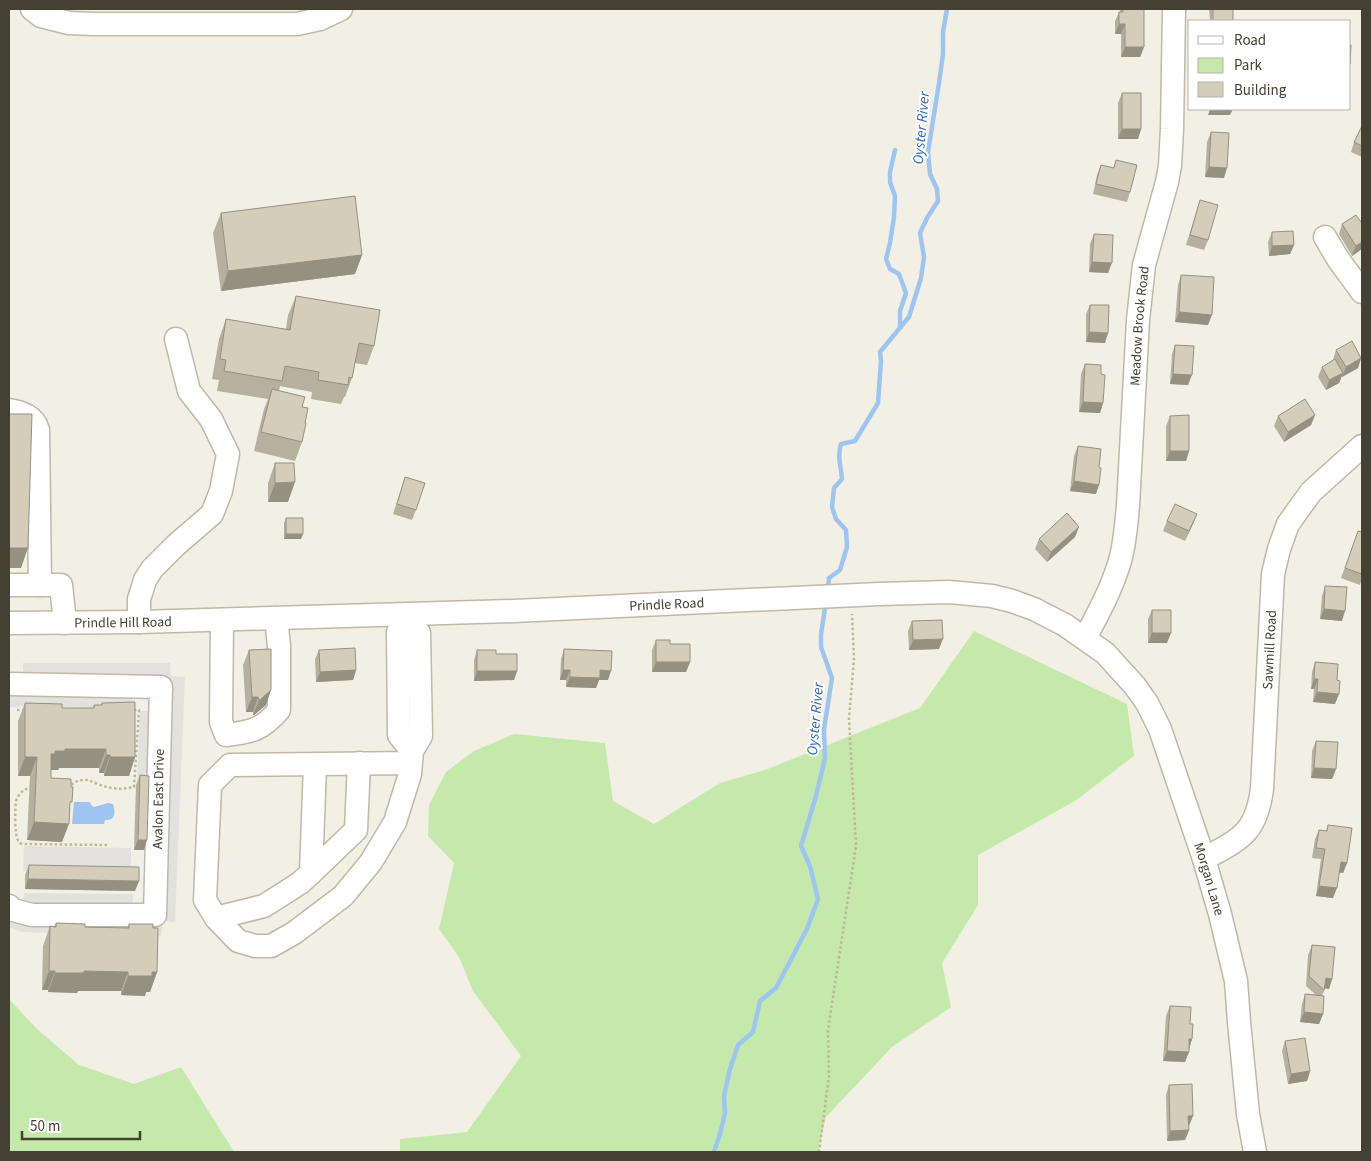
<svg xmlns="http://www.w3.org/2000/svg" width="1371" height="1161" font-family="'Source Sans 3',sans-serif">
  <rect width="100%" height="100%" fill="#f2f0e4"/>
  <!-- green -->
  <path fill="#c5e8ab" d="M974,631L1127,704L1134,756L1075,801L978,855V905L942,963L951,1007L892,1047L826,1117L818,1152H400V1139L467,1132L521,1056L473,991L459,957L439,929L454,863L428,836L429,805L446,772L474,751L514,734L605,743L613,801L654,824L720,783L765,770L920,708Z
    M9,999L37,1029L79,1065L134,1084L181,1067L234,1152H9Z"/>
  <!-- parking -->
  <path fill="#e3e1dd" d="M23,663H170L171,676L185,677L175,922L163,921L161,936L22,932L9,927V922L15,903L24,902V893L133,894V906L138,905L141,903L145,898L151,783H137L140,711H150L152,705L144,695L135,696L133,698V708L9,707L10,694L23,677Z
    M24,846L131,848V873L23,871Z"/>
  <!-- water -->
  <path fill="#9ec5f1" d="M74,802H90L91,805L94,807L108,803L113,804C116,813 115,821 105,820L104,824H72Z"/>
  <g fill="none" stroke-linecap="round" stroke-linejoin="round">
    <!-- stream -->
    <path stroke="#9ec5f1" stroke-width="4.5" d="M895,150L890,172V182L895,196L894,217L890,243L886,259L890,269L899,274L906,293L900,311V328
      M828,589L829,578L840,570L847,547L846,530L836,519L832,507L834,488L842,479C841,465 837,458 841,444L855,441L878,403L881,361L880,352L909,317L921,278L924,257L920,233L927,218L938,201L937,189L930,174L928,152L939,83L943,54V32L947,9
      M714,1152L720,1134L725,1113L724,1096L730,1069L738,1045L753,1032L760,1001L776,988L807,929L818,899L810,866L801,846L816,796L825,758L824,729L832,678L821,647V634L826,602"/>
    <!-- minor casing -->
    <g stroke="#beb9a7" stroke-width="25">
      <g id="minor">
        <path d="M32,9L41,16L69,23L93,24H297L320,19L341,9"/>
        <path d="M1325,237L1338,259L1362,292"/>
        <path d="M9,410C22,412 34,416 38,430L40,585"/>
        <path d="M9,585H61L65,623"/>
        <path d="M222,620L221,722L226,735C251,732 262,730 279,710V646L276,618"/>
        <path d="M139,622V599L142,590L145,580L152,569L176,545L212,514L221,491L228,454L211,419L189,391L176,339"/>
        <path id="s1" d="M9,623L139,622L514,611L879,594L949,592L992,596L1012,601L1034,609L1065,625L1105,653L1135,686L1147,703L1160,729L1204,859L1220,914L1236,981L1239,1022L1248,1114L1255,1152"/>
        <path d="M408,626L419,633L421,736L412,751L410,774L395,822L371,862L343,896L294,933L271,946H255L238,941L216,918L205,900L210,785L230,765L411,763"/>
        <path d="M408,626L398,632L399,735L412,751"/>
        <path id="s2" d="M1085,638C1098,614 1111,590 1119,564C1125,546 1126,525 1128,506L1138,320L1144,265L1167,182L1170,166L1172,129L1174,9"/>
        <path d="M9,684L161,687L155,915H32L13,910L9,906"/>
        <path id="s3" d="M1204,859C1240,839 1256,834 1262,789L1273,574L1279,549L1288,524L1311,492L1362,446"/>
        <path d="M311,873L356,830L359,763"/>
        <path d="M216,918L264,906L300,883L311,873L315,765"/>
      </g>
    </g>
    <!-- path -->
    <path stroke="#c0b797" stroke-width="2.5" stroke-dasharray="2.5 2.5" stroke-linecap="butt" d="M17,710H24
      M32,787C24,789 19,793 16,801C15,809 14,836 19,842C20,844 24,844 26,844L107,845
      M67,787C73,785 76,780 82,780C88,779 92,782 98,784C110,789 122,790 134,787L139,710H132
      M819,1152L829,1076L828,1030L856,846L849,719L854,658L852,614"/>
    <!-- minor -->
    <use href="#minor" stroke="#fff" stroke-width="22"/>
  </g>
  <!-- wall -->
  <path fill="#b6b09f" d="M1120,9H1144V47L1140,57H1121V34H1115V21L1119,12H1120Z
    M1209,9H1233V21H1210Z
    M1122,93L1141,129L1138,139H1118V103Z
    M1362,126V157L1351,152L1354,142Z
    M1211,132L1224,178L1205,177L1207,142Z
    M1116,160L1130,192L1127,202L1093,194L1097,175L1101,165L1113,168Z
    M1200,200L1208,240L1204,250L1186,245Z
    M221,213L362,255L355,274L221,291L213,233Z
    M1342,224L1362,249L1352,256L1339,234Z
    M1272,232L1294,245L1290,254L1269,256L1268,242Z
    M1094,234L1108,273L1089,272L1090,244Z
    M1181,275L1208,325L1175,322L1178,285Z
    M296,296L374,346L367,365L355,363L352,378L345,397H344L341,404L311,399L312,392L280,386L279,391L302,407L305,423L302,442L295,461L254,451L264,409L268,399L217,391L219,380L212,379L219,339L226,319L286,329L288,315Z
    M1090,305L1105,343L1086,342V314Z
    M1175,345L1188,385L1170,384L1172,354Z
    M1336,350L1361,358L1358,368L1342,377V376L1339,383L1326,390L1318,377L1322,367L1333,361V360Z
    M1085,364L1101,374L1103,403L1100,413L1079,412L1081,374Z
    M1315,415L1311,425L1284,442L1274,426L1278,416Z
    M1170,416L1189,451L1186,461H1166V426Z
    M1078,446L1096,494L1070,491L1074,456Z
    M275,463L288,502H268V483Z
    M405,477L416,510L412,520L393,514Z
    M1197,514L1185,541L1163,531L1167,521Z
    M286,518L301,539H284V523Z
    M1358,531L1362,532V578L1360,585L1341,578Z
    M1075,537L1047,562L1035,549L1039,539Z
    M1325,586L1342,621L1320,619L1322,596Z
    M1152,610L1167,643H1148V619Z
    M912,621L939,649L909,650L908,631Z
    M656,640L670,644L690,662L686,672H652V650Z
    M564,649L608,680H599L596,688L566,687V680H560L561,659Z
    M249,650L266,705L254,715H253V712H246L243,665Z
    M319,650L356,670L353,680L316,682L315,659Z
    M477,650L496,654L517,671L514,680L474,681V660Z
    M1315,662L1337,680L1335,704L1313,702L1314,689H1311L1312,672Z
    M25,703L62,708H93L94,705H101L102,703L135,757L129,776H104V773H99V768H59L58,770H51V778L70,807L62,842L27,840L30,776H18V721Z
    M1316,741L1336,769L1332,779L1311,778L1312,751Z
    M140,775L144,850H134L136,785Z
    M1328,825L1347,863L1343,873L1339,872L1333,898L1316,896L1321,859L1312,858L1315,839L1319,830L1326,831Z
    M29,865L135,891L25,889V875Z
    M56,923L85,927L127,928L129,924L153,928L157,972L150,992H146L145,996L121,995V991H78L77,993L48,992V990H42L43,946L50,926L54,927Z
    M1312,945L1332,979L1329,989L1325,988L1322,996L1323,1014L1319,1024L1300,1022L1302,1004L1305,994L1316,995L1306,986L1308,955Z
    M1170,1006L1190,1024L1192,1039L1185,1062L1163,1061L1166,1016Z
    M1285,1041L1310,1071L1307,1081L1288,1084L1282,1051Z
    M1169,1085L1189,1126V1130L1185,1140L1167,1141L1166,1095Z"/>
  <!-- shaded-wall -->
  <path fill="#949082" d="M1119,24H1125L1121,34H1115Z
    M1125,47H1144L1140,57H1121Z
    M1210,109H1233L1230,115H1208Z
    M1122,129H1141L1138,139H1118Z
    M1209,167L1227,168L1224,178L1205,177Z
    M1362,242V249L1352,256L1356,246Z
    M1294,245L1290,254L1269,256L1272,246Z
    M362,255L355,274L221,291L228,271Z
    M1092,262L1112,263L1108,273L1089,272Z
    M1179,312L1212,315L1208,325L1175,322Z
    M1089,332L1108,333L1105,343L1086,342Z
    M1361,358L1358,368L1342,377L1346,367Z
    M1343,373L1339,383L1326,390L1329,380Z
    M1173,374L1192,375L1188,385L1170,384Z
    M1083,402L1103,403L1100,413L1079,412Z
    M1315,415L1311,425L1284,442L1288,432Z
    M1170,451H1189L1186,461H1166Z
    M1074,481L1099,485L1096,494L1070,491Z
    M295,482L288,502H268L275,483Z
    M1197,514L1193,524L1185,541L1189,531Z
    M1079,527L1075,537L1047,562L1051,552Z
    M286,534H303L301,539H284Z
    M9,548H28L21,568H9Z
    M1324,609L1345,611L1342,621L1320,619Z
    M1152,633H1171L1167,643H1148Z
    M943,639L939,649L909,650L913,640Z
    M656,662H690L686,672H652Z
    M356,670L353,680L316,682L320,672Z
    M563,670H570L566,680H560Z
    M600,670L611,671L608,680H599L596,688L566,687L570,677Z
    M477,671H517L514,680L474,681Z
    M1314,679H1318L1314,689H1311Z
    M271,690L266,705L254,715H253L259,700Z
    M1317,692L1339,694L1335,704L1313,702Z
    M252,697H258L253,712H246Z
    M65,749H106L99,768H59L58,770H49L51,754L55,751Z
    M106,755H110L104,773H99Z
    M25,757H37L30,776H18Z
    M110,757H135L129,776H104Z
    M1314,768L1336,769L1332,779L1311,778Z
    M34,822L69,824L62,842L27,840Z
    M138,840H147L144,850H134Z
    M1341,862L1347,863L1343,873L1337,872Z
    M28,879L139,881L135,891L25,889Z
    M1319,886L1337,888L1333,898L1316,896Z
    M49,971H55L48,990H42Z
    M84,971L128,972L121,991H78L77,993L48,992L55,973Z
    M152,972H157L150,992H146L145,996L121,995L128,976Z
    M1326,978L1332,979L1329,989L1322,988Z
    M1304,1012L1323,1014L1319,1024L1300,1022Z
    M1189,1039H1192L1189,1049Z
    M1167,1051L1189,1052L1185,1062L1163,1061Z
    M1310,1071L1307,1081L1288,1084L1291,1074Z
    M1188,1116H1193L1189,1126H1185Z
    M1189,1130L1185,1140L1167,1141L1170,1131Z"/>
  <!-- building -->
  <path fill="#d4cdb9" stroke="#949082" d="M1123,9H1144V47H1125V24H1119V12H1123Z
    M1213,9H1233V21H1213Z
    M1350,45H1351L1350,64Z
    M1122,93H1141V129H1122Z
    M1362,126V146L1354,142Z
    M1211,132L1229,133L1227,168L1209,167Z
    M1116,160L1137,165L1130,192L1096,184L1101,165L1114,168Z
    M355,196L362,255L228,271L221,213Z
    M1200,200L1218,205L1208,240L1190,235Z
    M1356,215L1361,222H1362V242L1356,246L1342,224Z
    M1293,231L1294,245L1272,246V232Z
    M1094,234L1113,235L1112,263L1092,262Z
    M1181,275L1214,277L1212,315L1179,312Z
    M296,296L380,310L374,346L359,343L352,378L349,377L348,385L318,380L319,372L285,366L282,381L224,371L226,360L220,359L226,319L290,330Z
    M1090,305H1109L1108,333L1089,332Z
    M1352,341L1361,358L1346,367L1336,350Z
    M1175,345L1194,346L1192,375L1173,374Z
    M1335,359L1343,373L1329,380L1322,367Z
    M1085,364L1101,365V374L1105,375L1103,403L1083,402Z
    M272,389L305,397L302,407L308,408L305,423H306L302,442L261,432Z
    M1305,399L1315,415L1288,432L1278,416Z
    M9,414H32L28,548H9Z
    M1189,415V451H1170V416Z
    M1078,446L1101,449L1099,467L1101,468L1099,485L1074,481Z
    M275,463H294L295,482L275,483Z
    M405,477L425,483L416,510L397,504Z
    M1175,504L1197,514L1189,531L1167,521Z
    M1067,513L1079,527L1051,552L1039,539Z
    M286,518H303V534H286Z
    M1358,531L1362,532V574L1345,568Z
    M1325,586L1347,587L1345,611L1324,609Z
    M1152,610H1171V633H1152Z
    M942,620L943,639L913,640L912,621Z
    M656,640H670V644H690V662H656Z
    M355,648L356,670L320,672L319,650Z
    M271,649V690L260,700H259L258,697H252L249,650Z
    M564,649L612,651L611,671L600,670V678L570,677V670H563Z
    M477,650H496V654H517V671H477Z
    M1315,662L1338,664L1337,680L1340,681L1339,694L1317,692L1318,679H1314Z
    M135,702V757H110V755H106V749H65V751H55V754H51V778L71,779V787H73L72,802H70L69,824L34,822L37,757H25V703L62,704V708H94V705H102V703Z
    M1316,741L1338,742L1336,769L1314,768Z
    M140,775L149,776L147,840H138Z
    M1328,825L1352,828L1347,863L1341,862L1337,888L1319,886L1325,849L1316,848L1319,830L1327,831Z
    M29,865L139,867V881L28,879Z
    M56,923L85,924V927L129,928V924H153V928H158L157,972H152V976H128V972L84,971V973H55V971H49L50,926L56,927Z
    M1312,945L1335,947L1332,979L1326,978L1324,990L1309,976Z
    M1305,994L1324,996L1323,1014L1304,1012Z
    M1170,1006L1191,1007L1190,1024H1193L1192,1039H1189V1052L1167,1051Z
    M1305,1038L1310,1071L1291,1074L1285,1041Z
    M1192,1084L1193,1116H1188L1189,1130L1170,1131L1169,1085Z"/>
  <g text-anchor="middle" stroke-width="4" stroke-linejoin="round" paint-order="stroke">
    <!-- street labels -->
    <g font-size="14" fill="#454034" stroke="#fff">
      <text dy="5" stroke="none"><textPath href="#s2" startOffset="321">Meadow Brook Road</textPath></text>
      <text dy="5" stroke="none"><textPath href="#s1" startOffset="658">Prindle Road</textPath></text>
      <text dy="5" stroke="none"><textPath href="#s1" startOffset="114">Prindle Hill Road</textPath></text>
      <text dy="5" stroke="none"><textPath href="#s3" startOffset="236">Sawmill Road</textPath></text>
      <text transform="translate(158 799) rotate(-89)" y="5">Avalon East Drive</text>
      <text dy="5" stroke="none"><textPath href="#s1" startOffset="1364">Morgan Lane</textPath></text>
    </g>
    <!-- water labels -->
    <g font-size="15" font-style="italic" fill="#2c68b2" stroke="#fff">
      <text transform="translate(921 128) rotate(-85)" y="5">Oyster River</text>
      <text transform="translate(815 719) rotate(-85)" y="5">Oyster River</text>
    </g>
  </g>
  <!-- border -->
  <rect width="1371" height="1161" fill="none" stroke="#454034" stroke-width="20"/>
  <!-- legend -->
  <rect x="1188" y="20" width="162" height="90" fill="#ffffff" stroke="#b5b3ae"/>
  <rect x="1198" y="36" width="25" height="8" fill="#ffffff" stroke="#b5b3ae"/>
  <text x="1234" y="45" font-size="15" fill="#454034">Road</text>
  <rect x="1198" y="58" width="25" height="15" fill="#c5e8ab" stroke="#b5b3ae"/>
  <text x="1234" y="70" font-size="15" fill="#454034">Park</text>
  <rect x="1198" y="82" width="25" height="15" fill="#d4cdb9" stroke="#b5b3ae"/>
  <text x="1234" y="95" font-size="15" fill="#454034">Building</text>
  <!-- scale -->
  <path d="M22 1131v8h118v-8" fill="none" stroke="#454034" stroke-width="2.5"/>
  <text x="30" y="1131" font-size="15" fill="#454034" stroke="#ffffff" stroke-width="4" paint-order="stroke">50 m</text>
</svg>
